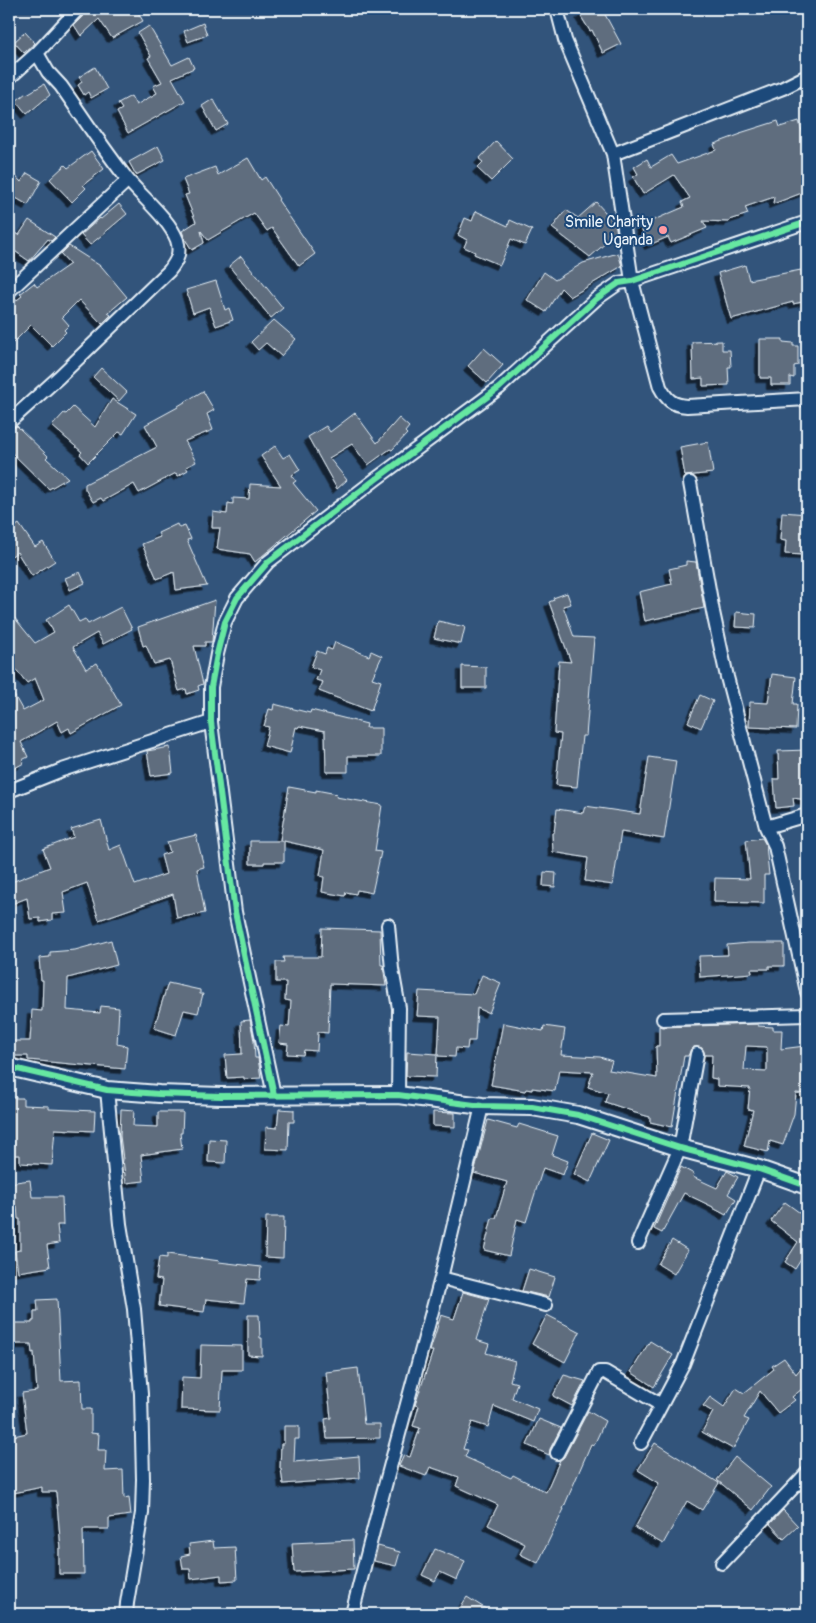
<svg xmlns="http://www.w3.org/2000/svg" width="816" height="1623" font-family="Pangolin,sans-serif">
  <defs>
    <filter id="shadow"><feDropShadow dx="-4.5" dy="4.5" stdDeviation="0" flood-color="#0009"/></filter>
  </defs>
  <rect width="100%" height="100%" fill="#32547b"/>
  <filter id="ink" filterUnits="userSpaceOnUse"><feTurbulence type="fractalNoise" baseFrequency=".02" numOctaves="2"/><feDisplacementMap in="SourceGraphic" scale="10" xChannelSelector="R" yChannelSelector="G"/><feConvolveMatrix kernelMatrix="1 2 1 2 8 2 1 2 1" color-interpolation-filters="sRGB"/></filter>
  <g filter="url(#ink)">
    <!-- building -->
    <path fill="#5e6d7e" stroke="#e8f1f8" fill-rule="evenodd" filter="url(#shadow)" d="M86,9H136L143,21L112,38L99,19L81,36L74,25L84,15Z
      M590,9H602L621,44L603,53L592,30L590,31L580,15Z
      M203,23L207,35L188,42L184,31Z
      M149,26L172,65L189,57L194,68L172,78L185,101L128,133L117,112L122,109L118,103L131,96L136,105L157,93L153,86L162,82L148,58L151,56L138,33Z
      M25,32L35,43L24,53L14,42Z
      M95,67L107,89L91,98L88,92L84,95L78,85L82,82L79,77Z
      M44,84L50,95L27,114L16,101L26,93L27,94Z
      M213,99L228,124L216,131L202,106Z
      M778,121L780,127L799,121L807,148V191L773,204L774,197L745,207L748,214L730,220L729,222L703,221L707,228L671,243L668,237L649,245L640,226L684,207L682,202L690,198L674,175L643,194L633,177L638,174L634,167L647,159L651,167L671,155L677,164L716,150L714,144L741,134L740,133Z
      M496,141L513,159L491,181L477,168L483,162L479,159Z
      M158,146L165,160L136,175L129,162Z
      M91,151L104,169L83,185L86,188L72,202L50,179L65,165L68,168Z
      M248,158L261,180L265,177L279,199L278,200L315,254L299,266L272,228L267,231L254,213L208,240L201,231L204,243L192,250L185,239L182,231L196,222L185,195L189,194L183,179L215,167L218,175Z
      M9,169L21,182L27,173L41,181L28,205L9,194Z
      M596,202L615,223L617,233L590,257L552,228L566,210L578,218Z
      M119,204L127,214L90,245L81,235L100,218L101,219Z
      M476,211L508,226L510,220L532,230L525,245L511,239L500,265L474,254L475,252L464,247L467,240L458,235L465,218L472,221Z
      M29,220L55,237L51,241L48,239L29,261L9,247V243L16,233L19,235Z
      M69,246L102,267L127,297L108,313L111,315L102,324L79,300L62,317L69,325L64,330L66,332L52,346L31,325L9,347V306L22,296L20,294L34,283L37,287L70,264L61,254Z
      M618,253L622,266L570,297L561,288L546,312L527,300L544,272L555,280L583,263Z
      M241,256L283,308L271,318L229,266Z
      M745,265L749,280L801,270L803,277L807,276V301L793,304V302L731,319L718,273Z
      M216,281L225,310L229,308L233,320L216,326L209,307L193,313L186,290Z
      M274,320L296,339L281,356L266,343L258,350L251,342Z
      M760,339H783V342L793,343V346H798V365L794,366V378L790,377V385H771V378H760Z
      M722,341V350H730L731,367H728L729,385L703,386V378L693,379L692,342Z
      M484,348L503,365L487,383L468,366Z
      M101,368L127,392L119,401L93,377Z
      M203,391L214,410L207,414L213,430L185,441L196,462L186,467L188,470L178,476L176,473L139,493L134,484L103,501L101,498L93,502L85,489V484L157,447L145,425L178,407V406Z
      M112,399L136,414L123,434L119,432L88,463L80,454L82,452L52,426L64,413L66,414L73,407L95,427Z
      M355,413L377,443L399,418L409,427L405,432L407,434L392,450L390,449L368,465L352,444L329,458L347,480L337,489L308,437L326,426L330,432Z
      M17,426L48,456L46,458L68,478L49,489L9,450V430Z
      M708,442L713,473L685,476L680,447Z
      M275,446L283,458L290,454L300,470L292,475L296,481L293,483L316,511L255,562L250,554L217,549L220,528H212L213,512L227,514L228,503L233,504V498L249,499L250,484L281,486L261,456Z
      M782,512L807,514L805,555L785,554L786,541L780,540Z
      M19,524L35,547L43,542L55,561L32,576L17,552L9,558V531Z
      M177,524L179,528L185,526L191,539L187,540L207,586L176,590L174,572L157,579L142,544L160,537L158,533Z
      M686,561L696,562L704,608L645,621L639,592L672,584L669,569L686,565Z
      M80,572L85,583L70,590L65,578Z
      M567,593L571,604L563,606L574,637L594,638L586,736H582L577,787L556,785L561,734L554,733L559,661L571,662L549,602L554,600L553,598Z
      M215,600L212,642H205V646H194L203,684L198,686L199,690L187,694L186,689L179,691L170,660L154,664L146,645L143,646L138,627Z
      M69,605L79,622L85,619L88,624L121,607L132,629L103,644L97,633L73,647L86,669L97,663L121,705L71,733L69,728L62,732L57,721L21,742L28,757L22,760L24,763L9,771V686L23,711L44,700L35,678L27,683L9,661V611L35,643L54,632L46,620Z
      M736,612L756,614L755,628L735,627Z
      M438,621L465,627L461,644L434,638Z
      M335,642L369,656L371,651L382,656L372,678L381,681L371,711L319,691L323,682L316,680L320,670L311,667L317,651L325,654L327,648L332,650Z
      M462,666L486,667V688H462Z
      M772,674L796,677L793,704H797L796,729L749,727L750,702L768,703Z
      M700,695L713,701L701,728L688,722Z
      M274,704L310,713L311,710L367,724L366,728H381V756H348V772H326L325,731L299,726L298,728L296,727L290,753L264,746L269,727L264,726L269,709L273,710Z
      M170,747L173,773L151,776L147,751Z
      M807,750V800L793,798L794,806L776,808L774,779H779L778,751Z
      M649,757L676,761L664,839L621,832L613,885L585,881L588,858L553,852L552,833H554L557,809L583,813L585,806L640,814Z
      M289,787L316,792V790L337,794L336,797L382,805L375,851L381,852L372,893L357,890L356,894L346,892L345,896L322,892L324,877L320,876L324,850L284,841V862H264V864H250V841H283L280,840Z
      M101,820L109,850L121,845L135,885L166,874L161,855L170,852L167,842L196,835L204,867L197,869L205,913L177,918L173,894L99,920L87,883L63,892L66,913L52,914V920L40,922V918L30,919L27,898L9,905V883L50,867L43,849L74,837L71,829Z
      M762,838L766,845L769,875H764V903L714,902L715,878L750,879L746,840Z
      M544,872L556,873L555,887L543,886Z
      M322,928L380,930L381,965H383L386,986L330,984L328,1033L318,1032L317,1051L304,1050L303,1055L287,1054L288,1044L279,1043L281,1026L289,1027L291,1001L285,1000L286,982H276V962H284L283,957H321Z
      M111,940L117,965L68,978L67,1010L100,1013L101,1006L119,1008L117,1044L127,1046L125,1069L28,1060V1056H11V1041H30L32,1010L42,1011L43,980H41L39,958L50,957V952L75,950Z
      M749,943H784V966H769V969H751L752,973L700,977L699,956L728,955L727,945Z
      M482,975L501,983L489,1013L477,1008L475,1041H468L467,1049L456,1048L455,1057L438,1056L440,1017L417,1016L419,991L474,994Z
      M168,983L200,990V994H203L198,1013L184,1010L176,1035L154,1028Z
      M250,1020L254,1041L255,1058H258L261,1078L244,1079V1077L227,1078L225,1055L242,1054L241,1021Z
      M503,1023L543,1031L544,1026L565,1029L561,1055L600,1057L612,1061L609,1070L657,1078L656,1046H659V1026L663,1027L758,1024V1026L773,1027V1030H782L781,1049L805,1046L807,1060V1094L796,1093L794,1114L783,1145L770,1141L768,1152L744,1146L753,1110L748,1109L750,1088L717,1086V1079L711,1078L712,1055H705L702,1048L694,1047L691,1049L688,1056H684L672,1127L650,1122V1117L632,1112V1111L605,1102L608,1093L588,1087L593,1072L559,1070L555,1091L532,1088V1090L526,1089L525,1091L491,1085ZM746,1046L767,1047V1071L744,1070Z
      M407,1052L437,1054L436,1077L406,1076Z
      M9,1098H23V1105L49,1106V1109L95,1111L94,1131L55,1129L52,1165L20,1163V1155H9Z
      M121,1109L134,1110L133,1126L158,1127V1112H183L182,1133H180L182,1149L141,1155L144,1181L126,1183L120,1136Z
      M279,1109L294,1110V1122H289L288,1150L265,1149L266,1127L277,1128Z
      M433,1112L455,1113V1127L433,1126Z
      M488,1120L517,1128L519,1124L558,1136L552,1155L568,1161L563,1175L543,1168L526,1222L517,1219L509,1256L484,1250L492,1218H496L507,1182L474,1173Z
      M592,1133L609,1140L590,1182L574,1174Z
      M209,1139L226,1140L225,1163L208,1162Z
      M681,1167L694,1174L693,1177L717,1188L727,1171L738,1177L728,1194L736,1199L726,1215L713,1208V1207L684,1193L662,1233L654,1229Z
      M30,1180L32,1197H62L63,1225H57L59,1243L47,1245L50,1267L18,1272L15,1251L20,1250V1219H18L17,1206L12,1207L9,1183Z
      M785,1202L807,1218V1250L795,1269L785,1262L798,1242L771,1221Z
      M266,1217H284L283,1258L265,1257Z
      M672,1240L688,1250L674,1274L658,1264Z
      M167,1254L220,1261L219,1262L261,1267L260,1280L247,1279L244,1303L206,1299L204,1312L159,1306L162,1280L156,1279L159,1257L167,1258Z
      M529,1269L555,1277L549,1297L522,1291Z
      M463,1292L489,1299L476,1340L489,1344L486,1353L515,1361L510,1381L517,1383L512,1398L538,1409L533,1422L494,1406L488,1427L472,1422L463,1449L468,1450L465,1457L511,1478L513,1475L546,1492L560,1460L564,1457L588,1411L605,1421L594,1445L591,1444L563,1509H564L538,1563L520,1554L525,1544L488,1525L498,1505L456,1486L459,1477L430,1467L426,1476L399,1466L404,1455L410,1457L420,1428L413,1426L419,1406L415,1405L433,1351H430L441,1315L454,1319Z
      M57,1299L61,1381L81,1380L82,1409H91V1433L99,1434L98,1450H106L105,1471L123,1470L124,1498L129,1497L131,1515L109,1518V1529H83L84,1574H59V1549H61L56,1492H42V1487L9,1494V1437L27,1433L22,1393L37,1391L34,1352L32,1353L31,1344H9V1323H32V1321H34V1311H38L37,1300Z
      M248,1315H259L260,1338H262V1356L248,1355Z
      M547,1315L580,1332L565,1362L532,1344Z
      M650,1341L673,1355L654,1387L631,1372Z
      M201,1345L242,1346V1370H222L220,1410L181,1409L182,1377L200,1378Z
      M784,1358L796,1374L807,1360V1385L792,1397L795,1400L778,1413L760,1391L744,1418L749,1420L733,1449L702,1432L713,1412L703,1406L710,1397L724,1407L736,1388L744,1393L774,1369L772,1366Z
      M358,1368L364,1424H380V1438L327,1439L325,1419L331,1418L326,1372Z
      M564,1375L585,1381L572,1406L553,1396Z
      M539,1419L561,1428L550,1449L549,1455L527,1445Z
      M284,1426H299V1439H295L294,1462L359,1456L360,1478L283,1484L281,1469H280L281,1444H284Z
      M655,1443L719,1483L702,1510L687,1501L663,1544L635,1528L659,1483L638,1470Z
      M735,1457L771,1487L753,1510L717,1480Z
      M783,1510L798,1526L784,1539L770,1524Z
      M353,1540L354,1569L294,1572L292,1543Z
      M213,1541L214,1548L235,1547L237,1580L221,1581V1575L191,1579L190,1569H183L181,1556L190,1554L189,1544Z
      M378,1546L400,1552L396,1566L374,1561Z
      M435,1549L465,1561L457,1580L440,1572L435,1581L422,1575Z
      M467,1597L494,1614H456Z"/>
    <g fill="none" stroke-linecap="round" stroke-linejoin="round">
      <!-- minor casing -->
      <g stroke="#e8f1f8" stroke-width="16">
        <path id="minor" d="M557,9L565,40L613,154L632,281L660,387C667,400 672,405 687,406L807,399
          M9,78L37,53
          M613,154L783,88L807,76
          M9,291L128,180
          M9,422L59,377L169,271C177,261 181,253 177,240C169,219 143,198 128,180C104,150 83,117 61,86L48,72L37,53L78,9
          M690,483L713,612L727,677L766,827L775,846L807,992
          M9,791L62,770L211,722
          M766,827L807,815
          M388,925L392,969L399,1008L398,1095
          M663,1019L807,1015
          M107,1090L120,1224L134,1309L141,1394L143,1479L142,1513L127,1603L126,1614
          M274,1095L235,912L211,722V687L217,654L225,622L237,598L268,562L376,479L499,388L596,299L619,283L632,281L807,222
          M638,1243L680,1148L697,1054
          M441,1278L546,1305
          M641,1443L683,1364L759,1169
          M557,1453L599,1372H605L661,1405
          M722,1563L807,1473
          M352,1614L379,1508L441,1278L482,1106"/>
      </g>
      <!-- tertiary casing -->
      <g stroke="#e8f1f8" stroke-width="20">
        <path id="tertiary" d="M9,1067L107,1090L159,1094L221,1096L398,1095L482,1106L532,1107L578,1115L680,1148L759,1169L807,1186"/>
      </g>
      <!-- minor -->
      <use href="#minor" stroke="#1f4a7a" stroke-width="12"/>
      <!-- tertiary -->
      <use href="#tertiary" stroke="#1f4a7a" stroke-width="16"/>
      <!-- cycleway casing -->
      <g stroke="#1f4a7a" stroke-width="9">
        <path id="cycleway" d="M9,1067L107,1090L159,1094L221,1096L398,1095L482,1106L532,1107L578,1115L680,1148L759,1169L807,1186
          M274,1095L235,912L211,722V687L217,654L225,622L237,598L268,562L376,479L499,388L596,299L619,283L632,281L807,222"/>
      </g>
      <!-- cycleway -->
      <use href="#cycleway" stroke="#66e7a1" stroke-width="6"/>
    </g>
  </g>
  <!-- markers -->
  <circle fill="#ff9aa2" stroke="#1f4a7a" stroke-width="2" cx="663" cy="230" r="5"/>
  <g text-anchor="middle" stroke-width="4" stroke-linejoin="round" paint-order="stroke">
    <!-- poi labels -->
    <g font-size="16" fill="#e8f1f8" stroke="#1f4a7a" text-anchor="end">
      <text x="653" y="227">Smile Charity<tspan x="653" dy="18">Uganda</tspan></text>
    </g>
  </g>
  <!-- margin -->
  <rect width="816" height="1623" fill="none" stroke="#1f4a7a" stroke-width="30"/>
  <rect x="15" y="15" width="786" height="1593" fill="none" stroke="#e8f1f8" stroke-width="2" filter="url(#ink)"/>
</svg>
